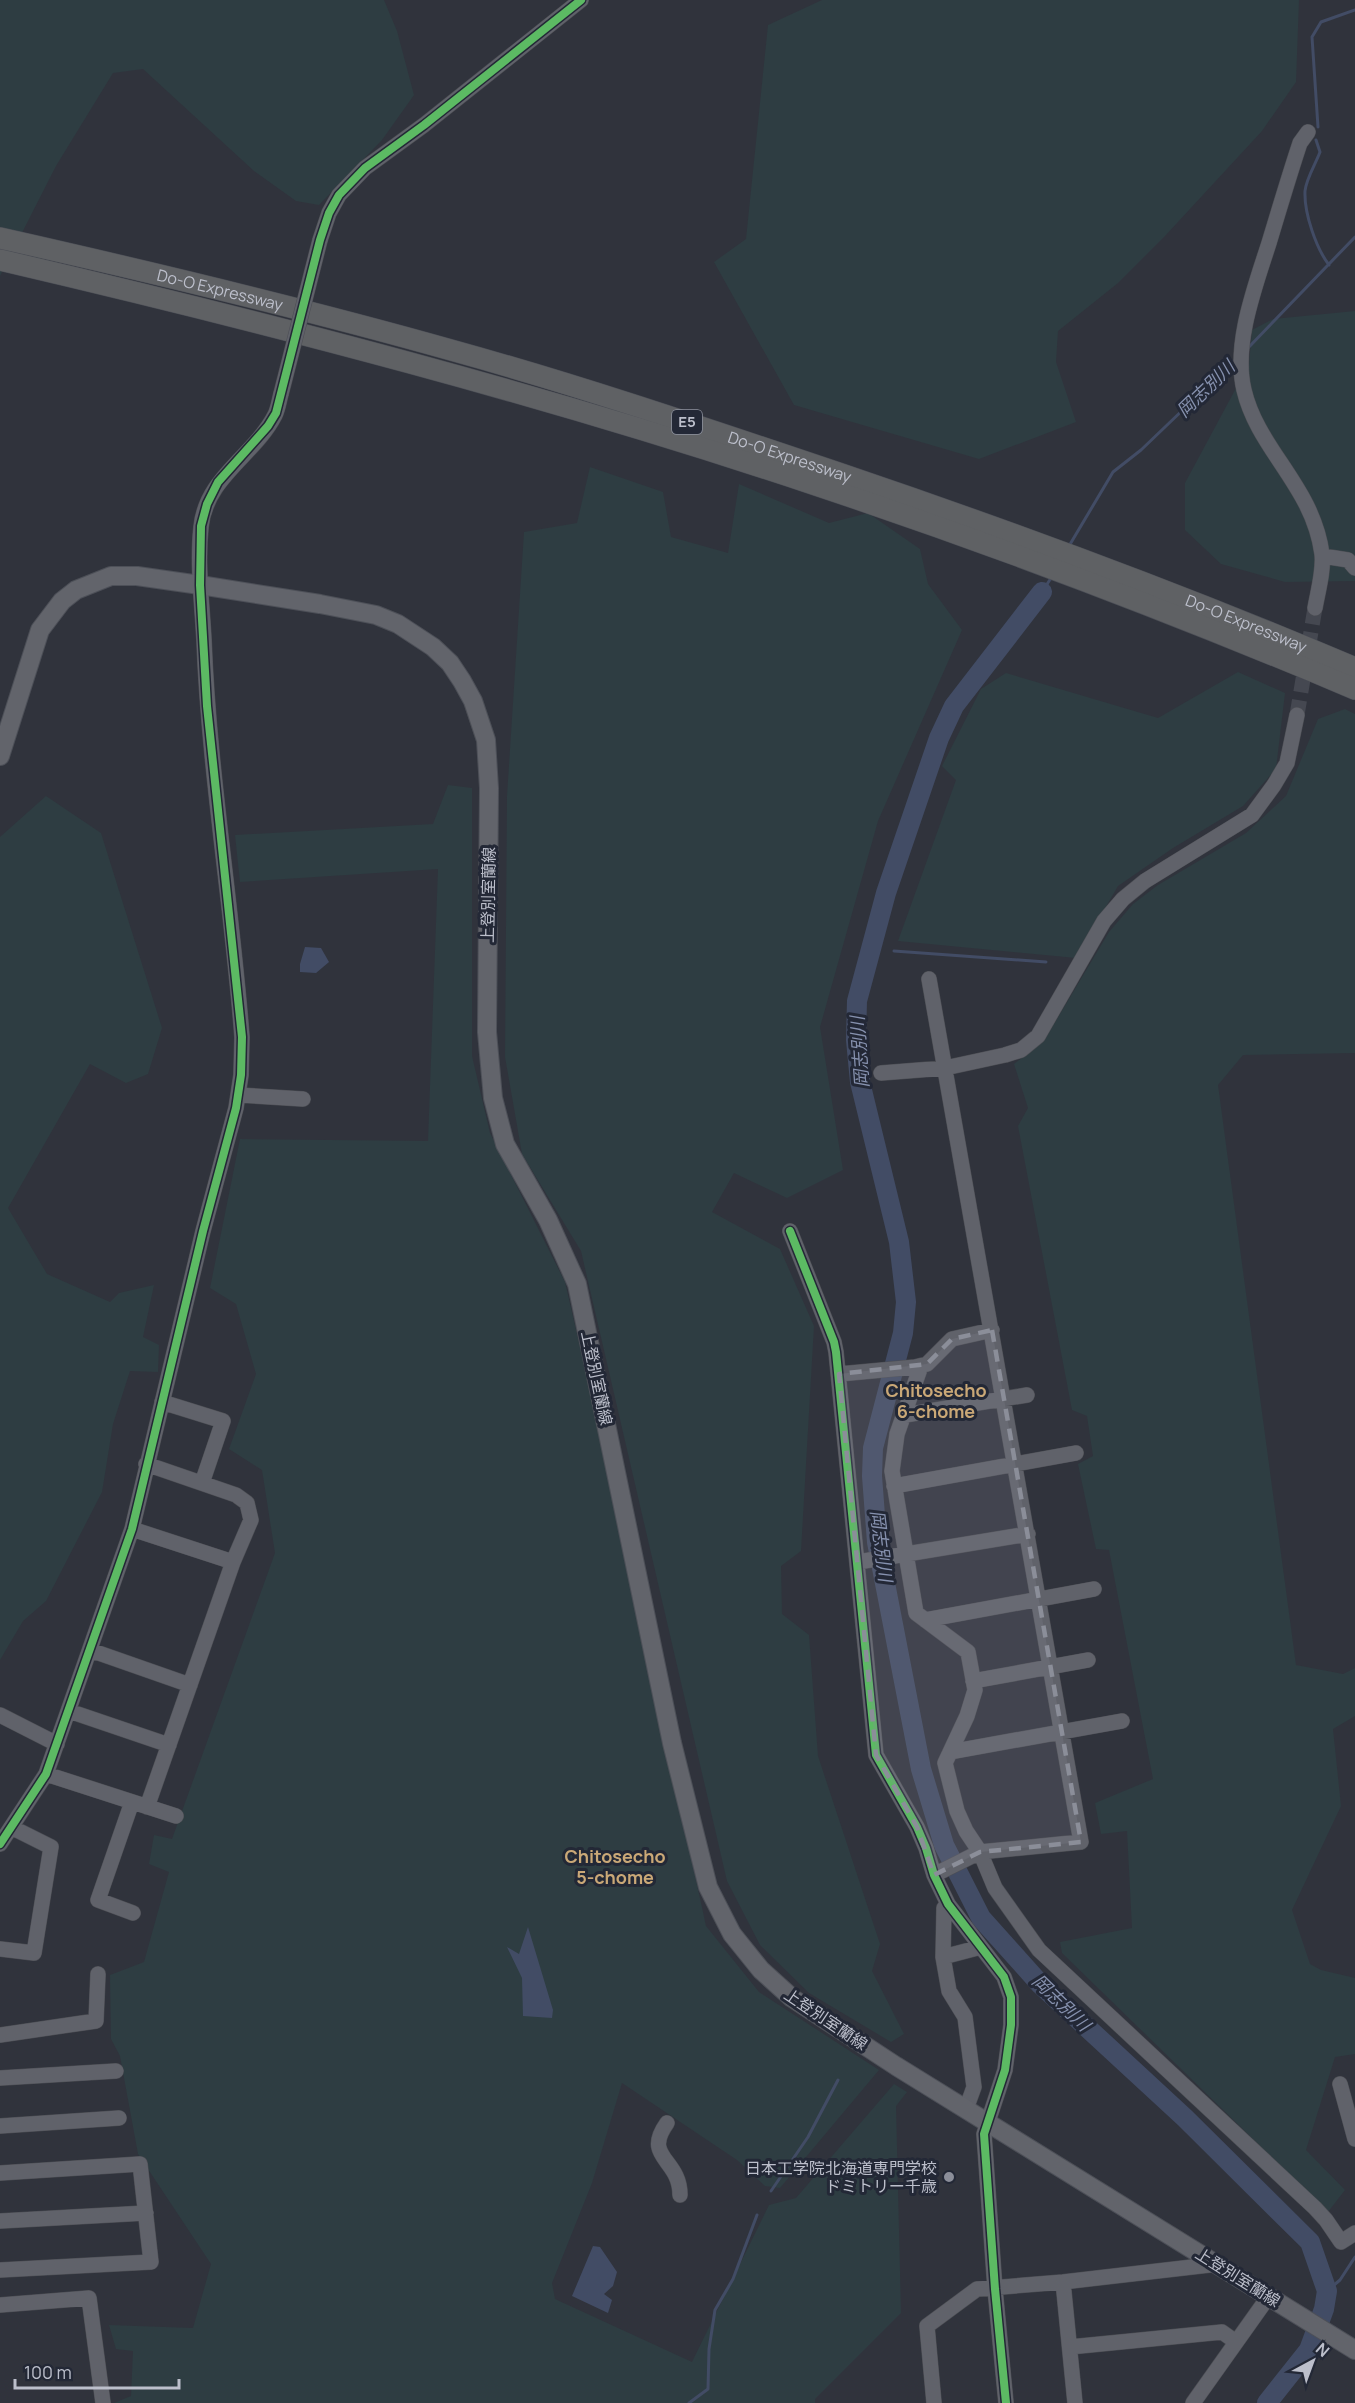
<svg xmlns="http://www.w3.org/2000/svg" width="1355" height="2403" font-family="Manrope,'Noto Sans JP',sans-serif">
  <rect width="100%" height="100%" fill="#30333c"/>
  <!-- green -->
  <path fill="#2e3d42" d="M0,0H384L397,31L414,95L382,140L319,205L296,201L254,171L143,69L113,73L56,166L0,276Z
    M822,0H1299L1296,82L1262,131L1165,236L1118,283L1058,331L1056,362L1076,422L979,459L794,405L714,262L746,239L768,25Z
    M1355,311V581L1285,582L1221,564L1185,530V483L1249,364L1252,330L1273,319Z
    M590,467L663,492L671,537L728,553L739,484L829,523L868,513L920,549L928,584L962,630L878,821L820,1027L843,1170L787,1198L734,1173L712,1212L780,1249L814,1326L801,1551L781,1566L782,1614L809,1635L818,1756L880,1944L872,1971L904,2034L891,2042L809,1993L760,1945L727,1881L581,1251L522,1154L505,1057L507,796L524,532L577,523Z
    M1238,672L1285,693L1276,769L1243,806L1173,848L1118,886L1076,958L898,941L956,780L942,766L981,689L1006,673L1158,718Z
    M1345,709L1355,714V1053L1243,1055L1218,1085L1296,1665L1343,1674L1355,1668V1716L1333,1729L1341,1806L1292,1910L1310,1964L1321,1970L1355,1978V2054L1335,2057L1306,2150L1345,2190L1328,2212L1062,1953L1060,1942L1132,1928L1127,1831L1101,1834L1095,1803L1153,1779L1109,1550L1096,1549L1078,1464L1093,1456L1087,1416L1072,1410L1018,1126L1028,1108L1014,1064L1045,1039L1109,932L1133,904L1158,885L1246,833L1286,796L1318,719Z
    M448,785L472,788V1056L490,1133L565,1282L590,1390L706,1926L759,1992L879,2070L780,2188L765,2186L737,2160L622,2083L592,2183L552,2283L555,2299L692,2362L769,2205L796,2198L894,2084L907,2092L896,2106L901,2313L815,2399V2403H114L131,2396L133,2351L116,2349L109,2325L193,2328L211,2264L138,2154L120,2056L111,2039L110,1975L144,1962L169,1872L149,1864L154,1835L172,1839L275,1553L262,1470L229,1449L256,1374L236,1304L210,1288L240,1139L428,1141L438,869L240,882L235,835L433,824Z
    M46,796L101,833L162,1028L148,1074L126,1083L90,1064L8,1208L47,1274L110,1302L119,1293L154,1285L143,1337L159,1345L158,1372L130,1371L113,1424L102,1492L46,1601L23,1621L0,1660V837Z"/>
  <!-- water -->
  <path fill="#424c65" d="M305,947L321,948L329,962L316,973L300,972V964Z
    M528,1927L553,2010L552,2018L523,2016L522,1978L507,1947L519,1954Z
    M593,2246L600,2247L617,2272L613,2286L604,2294L612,2300L608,2313L572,2296Z"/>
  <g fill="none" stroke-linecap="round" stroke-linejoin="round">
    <!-- stream -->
    <path stroke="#424c65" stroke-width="3" d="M1318,127L1312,37L1321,22L1355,10
      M1316,140L1320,152C1316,163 1306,179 1305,191C1304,213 1316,248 1329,265
      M1248,348L1355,237
      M1069,546L1113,472L1141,450L1236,359
      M1042,592L1051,578
      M894,951L1046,962
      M771,2191L808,2137L838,2080
      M1327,2291L1340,2280L1355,2257
      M689,2403L708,2389L709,2349L715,2310L733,2279L757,2215"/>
    <!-- river -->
    <path stroke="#424c65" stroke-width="20" d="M1042,592L954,706L939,738L886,893L857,1001L856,1040L860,1082L899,1242L906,1302L903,1333L873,1448L872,1476L877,1542L921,1769L944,1845L981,1918L1041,1985L1185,2118L1310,2242L1327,2291L1324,2309L1309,2350L1267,2403"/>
    <!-- minor-tunnel -->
    <path stroke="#454851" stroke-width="15" stroke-dasharray="15 8" stroke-linecap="butt" d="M1297,715L1315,608"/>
    <!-- minor casing -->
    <g stroke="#4c4e54" stroke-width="16">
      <path id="minor" d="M1308,132L1300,143C1289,176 1279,210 1269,243C1255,287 1233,344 1244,390C1258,450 1313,486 1322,554C1324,570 1318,591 1315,608
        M320,240L329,213L339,195L365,168L424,125L581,0
        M1323,556L1348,560L1355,568
        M929,979L1081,1842L980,1852L934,1875
        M881,1073L945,1068L1005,1055L1021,1050L1038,1036L1104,921L1123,899L1145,881L1252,815L1274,785L1287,763L1297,715
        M238,1095L303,1099
        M790,1231L834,1342L836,1352L876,1755L917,1827L926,1848L934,1875L948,1904L1004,1977L1011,1997V2025L1005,2070L984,2134L995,2289L1006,2403
        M921,1366L897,1434L892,1471L916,1613L968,1652L975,1690L967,1716L945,1763L957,1811L966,1831L980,1852L995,1888L1039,1950L1315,2208L1326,2220L1341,2242L1355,2233
        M839,1374L915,1367L927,1364L952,1339L992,1330
        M162,1402L223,1421L202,1483
        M905,1415L1027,1395
        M146,1464L236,1495L247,1503L251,1520L233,1562L147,1807
        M894,1486L1076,1453
        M132,1529L233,1562
        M858,1562L1028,1534
        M925,1620L1094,1589
        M90,1650L190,1685
        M973,1681L1088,1660
        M69,1711L169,1745
        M0,1715L57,1744
        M950,1752L1122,1721
        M46,1774L176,1816
        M132,1802L98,1900L133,1913
        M0,1844L46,1774L132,1529L203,1231L236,1108L241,1075L242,1037C232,904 209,773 204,640C202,603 197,564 201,527C206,477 254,456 275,415C278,409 279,401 281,394
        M948,1904L944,1908L943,1957L949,1991L965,2017L974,2087L966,2109
        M0,1949L34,1953L51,1847L11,1827
        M943,1957L981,1947
        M0,2035L96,2021L98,1974
        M0,2078L116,2071
        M1340,2084L1355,2139
        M667,2123C642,2158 680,2158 680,2195
        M0,2126L119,2118
        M0,2173L140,2164L151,2262L0,2270
        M0,2221L146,2213
        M1063,2282L1075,2403
        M0,2305L89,2298L103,2403
        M1070,2347L1222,2332L1236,2342
        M934,2403L927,2326L977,2289L1063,2282L1218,2264
        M1193,2403L1269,2296"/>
    </g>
    <!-- major casing -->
    <g stroke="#4d5058" stroke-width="20">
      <path id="major" d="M0,756L40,630L62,601L76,590L111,576H137L200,585L320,604L376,615L398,624L433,647L450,663L462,681L473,701L486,740L489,788L487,1032L493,1098L505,1144L548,1220L577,1284L672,1743L708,1887L732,1934L761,1970L792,1998L896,2066L1355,2350"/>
    </g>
    <!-- highway casing -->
    <g stroke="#4c4f57" stroke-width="22">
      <g id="highway">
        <path id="s1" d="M0,238C151,272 302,308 451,350C585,387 716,432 847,476C1018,534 1188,597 1355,668"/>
        <path d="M0,260C274,324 546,395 813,484C996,545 1177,614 1355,689"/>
      </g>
    </g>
    <!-- minor -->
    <use href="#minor" stroke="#60626a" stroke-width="15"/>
    <!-- major -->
    <use href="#major" stroke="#62646b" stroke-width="18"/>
    <!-- highway -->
    <use href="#highway" stroke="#5f6164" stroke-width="21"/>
    <!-- minor-bridge casing -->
    <g stroke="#4c4e54" stroke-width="16" stroke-linecap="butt">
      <path id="minor-bridge" d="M281,394L320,240"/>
    </g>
    <!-- minor-bridge -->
    <use href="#minor-bridge" stroke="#60626a" stroke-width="15"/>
    <!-- cycleway casing -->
    <g stroke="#232836" stroke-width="11">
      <path id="cycleway" d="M790,1231L834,1342L836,1352L876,1755L917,1827L926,1848L934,1875L948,1904L1004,1977L1011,1997V2025L1005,2070L984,2134L995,2289L1006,2403
        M0,1844L46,1774L132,1529L203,1231L236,1108L241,1075L242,1037L207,706L200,585L201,526L207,504L218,482L268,426L276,413L320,240L329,213L339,195L365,168L424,125L581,0"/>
    </g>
    <!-- cycleway -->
    <use href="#cycleway" stroke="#5cba63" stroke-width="8"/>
  </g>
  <!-- marked area -->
  <path fill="#8b8e99" fill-opacity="0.2" stroke="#8b8e99" stroke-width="4.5" stroke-dasharray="12 8" stroke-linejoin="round" d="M992,1330L1081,1842L980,1852L934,1875L917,1827L876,1755L839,1374L927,1364L952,1339Z"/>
  <!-- markers -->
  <circle fill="#8b8e99" stroke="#232836" stroke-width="2" cx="949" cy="2177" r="6"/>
  <g text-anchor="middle" stroke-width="6" stroke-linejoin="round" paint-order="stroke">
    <!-- shield labels -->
    <rect fill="#232836" stroke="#8e929e" stroke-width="1.5" x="672" y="410" width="30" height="24" rx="4.5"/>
    <g font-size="15" font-weight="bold" fill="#bcbfcb">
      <text x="687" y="427">E5</text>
    </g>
    <!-- street labels -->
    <g font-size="16" fill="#bcbfcb" stroke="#232836">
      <text dy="6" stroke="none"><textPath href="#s1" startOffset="226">Do-O Expressway</textPath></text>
      <text dy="6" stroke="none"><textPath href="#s1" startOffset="820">Do-O Expressway</textPath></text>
      <text dy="6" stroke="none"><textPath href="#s1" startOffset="1306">Do-O Expressway</textPath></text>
      <text transform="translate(488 895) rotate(-89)" y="6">上登別室蘭線</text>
      <text transform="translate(597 1378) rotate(78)" y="6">上登別室蘭線</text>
      <text transform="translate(826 2019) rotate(34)" y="6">上登別室蘭線</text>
      <text transform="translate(1238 2277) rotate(32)" y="6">上登別室蘭線</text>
    </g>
    <!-- poi labels -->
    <g font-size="16" fill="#bcbfcb" stroke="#232836" text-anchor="end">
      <text x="937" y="2174">日本工学院北海道専門学校<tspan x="937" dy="18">ドミトリー千歳</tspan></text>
    </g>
    <!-- water labels -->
    <g font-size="18" font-style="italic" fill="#8691ae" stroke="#232836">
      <text transform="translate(1206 389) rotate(-44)" y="6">岡志別川</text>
      <text transform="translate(860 1052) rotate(-94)" y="6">岡志別川</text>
      <text transform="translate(881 1546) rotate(83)" y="6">岡志別川</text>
      <text transform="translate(1061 2003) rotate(44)" y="6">岡志別川</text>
    </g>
    <!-- neighbourhood labels -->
    <g font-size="18" font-weight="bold" fill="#caa877" stroke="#232836">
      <text x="936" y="1397">Chitosecho<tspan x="936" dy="21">6-chome</tspan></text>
      <text x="615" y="1863">Chitosecho<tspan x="615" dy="21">5-chome</tspan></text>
    </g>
  </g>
  <!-- north arrow -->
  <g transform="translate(1313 2361) rotate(41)" stroke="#232836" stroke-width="4.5" paint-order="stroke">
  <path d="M0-4.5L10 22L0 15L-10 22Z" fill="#bcbfcb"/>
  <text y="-9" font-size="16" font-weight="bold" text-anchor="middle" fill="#bcbfcb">N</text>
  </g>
  <!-- scale -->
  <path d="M15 2379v9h164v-9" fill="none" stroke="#bcbfcb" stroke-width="3"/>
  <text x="24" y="2379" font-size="18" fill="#bcbfcb" stroke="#232836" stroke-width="4.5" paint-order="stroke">100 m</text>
</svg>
